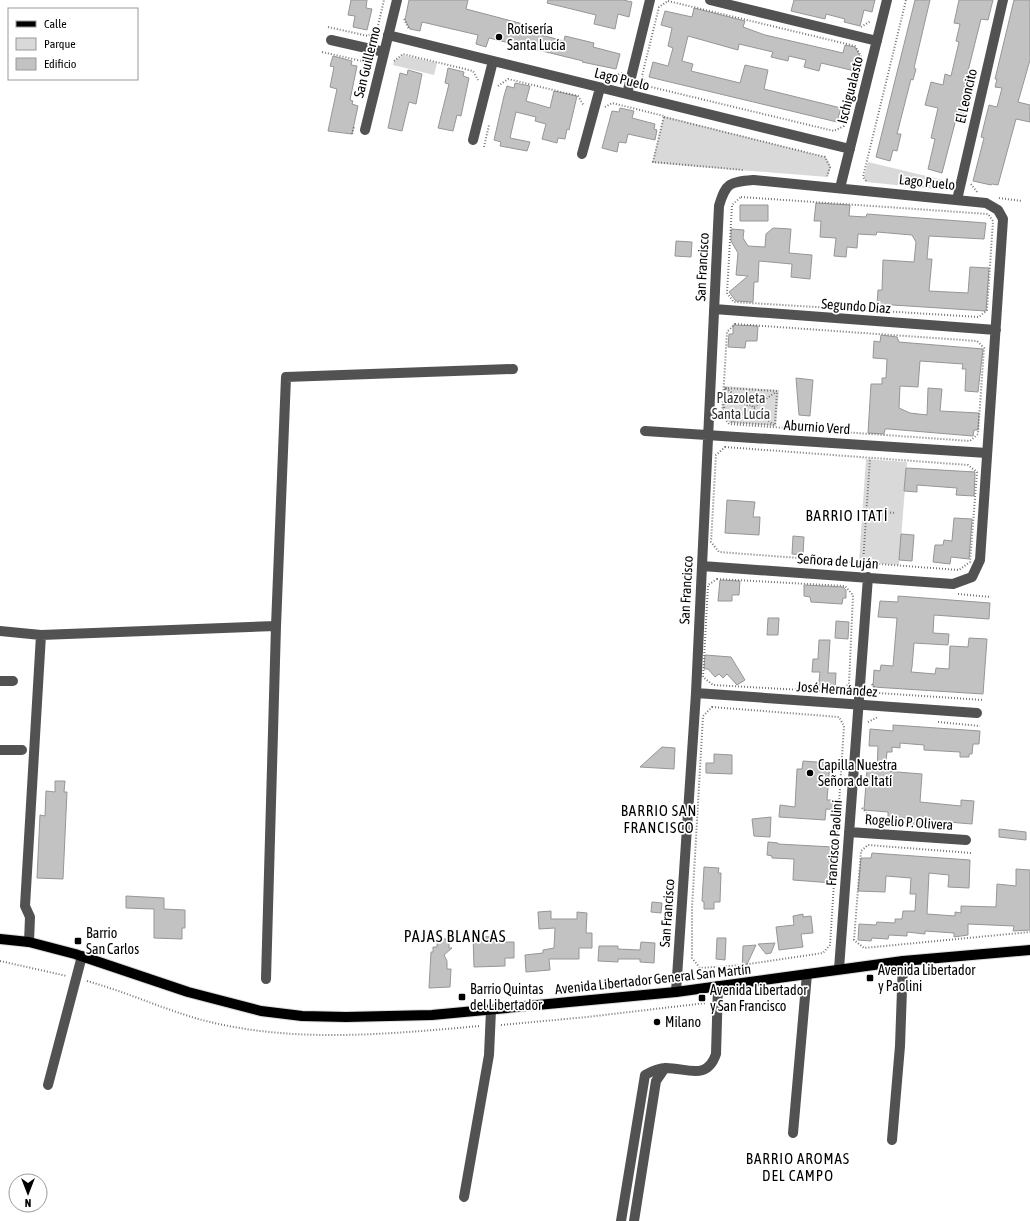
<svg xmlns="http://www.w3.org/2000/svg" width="1030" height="1221" font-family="'Asap Condensed',sans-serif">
  <rect width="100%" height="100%" fill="#fff"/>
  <!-- green -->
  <path fill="#d9d9d9" d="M403,55L437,63L434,75L393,65L394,61Z
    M664,116L826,157L831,167L828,177L652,163Z
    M868,162L951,182L949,188L945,190L866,182L864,177Z
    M724,386L779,390L776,426L730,423L722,415Z
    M866,459L907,462L899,565L859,562Z"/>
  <!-- building -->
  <path fill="#c2c2c2" stroke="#969696" d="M351,0H367L366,8L372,9L367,30L353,27L355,16L348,15Z
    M409,0H468L466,9L527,25L526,31L564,41L565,36L594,43L593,47L620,54L616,69L582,62L583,61L489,38L486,47L476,44L478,35L422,22L420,31L410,29L405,20Z
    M548,0H623L632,2L629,17L618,14L615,29L594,24L596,15L547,3Z
    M794,0H875L872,12L864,10L860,26L844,22L845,19L826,14L825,19L791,11Z
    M915,0H930L914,68L916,69L913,80L911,79L897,134H901L897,151L893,150L890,161L876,157Z
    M959,0H993L988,20L981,19L966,79L975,81L970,103H967L961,120L956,119L942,173L928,169L935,139L931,138L938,108L925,105L931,82L943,85L945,74L951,76L959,42L956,41L960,24L954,23Z
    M1014,0H1030V60L1018,102L1030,105V122L1016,119L998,185L992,184L991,185L973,181L984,138L981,137L989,105L997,107L1002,88L995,87L997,79H995Z
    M694,8L745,21L743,27L765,35L843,53L845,45L855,47L860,56L855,71L821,63L819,71L804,67L806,60L789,56L788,61L771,57L773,52L739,44L738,50L688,36L682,61L693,64L691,71L740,83L745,65L768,70L764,89L841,108L837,122L649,77L653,62L668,66L673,48L668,46L672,28L661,25L665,11L692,17Z
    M333,56L352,61L351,65L357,66L350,100L353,101L352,104L358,106L352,134L328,131L337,89L330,87L334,67L330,66Z
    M448,68L464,72L463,76L469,78L461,116L457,115L453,131L438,128L449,84L445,83Z
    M408,70L422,74L416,104L409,102L402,131L388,128L400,73L407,75Z
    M515,83L530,86L526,101L550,108L554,91L577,96L569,130L567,129L565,139L558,138L557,143L542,139L546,124L535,121L536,117L516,112L510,138L530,142L527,151L500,146L501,142L494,140L504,96L507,86L514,88Z
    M620,108L634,111L632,118L655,124L654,129L657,130L655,140L628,134L626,143L619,142L617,152L602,148L612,111L619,112Z
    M816,203L850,205L849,216L866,217L867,214L986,223L984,239L929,236L927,259H932L929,291L968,293L970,267L989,268L986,311L877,304L878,290H882L883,260L914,262L916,242L912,235L877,232L876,235L858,234L857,248L847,247L846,257L834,256L836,238L820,237L821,221H814Z
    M740,205H768V221H740Z
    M773,228L791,229L789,253L812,255L810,279L791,277L792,264L759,261L758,282H754L753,302L736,301L729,292L748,276L736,275L738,253L731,241V229L744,230L743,238L748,246L765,247L766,234Z
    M676,241L692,242L691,257L675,256Z
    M733,325L758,326L757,341H746L745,348L728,347L729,334H733Z
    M881,335L897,337L899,342L983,349L978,392L965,391L966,369H962L963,364L920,361L918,387L900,386L899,408L910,413L927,415L928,388L942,389L940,411L979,413L978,430H974L973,436L889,429H885L884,434L868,433L871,384H882V378H886L887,359L873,358L874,341L880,342Z
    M796,378L813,380L810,416L799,415Z
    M906,468L975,472L974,496L956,495L957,488L917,485V492L904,491Z
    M727,500L755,502L753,517H760L759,535L725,533Z
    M954,518L972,519L969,559L951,557L950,564L933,562L935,545H943L944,540L952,541Z
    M901,534L914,535L912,561L899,560Z
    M793,536L804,537L803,555L792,554Z
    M720,580L740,581L739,595H732V601H718Z
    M804,585L843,587L846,590V598H843L842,604L811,602L810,597L804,596Z
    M898,596L990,603L989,619L934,615L933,633L949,634L948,645L914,643L912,667L911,672L935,674L936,668L949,669L950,646L968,647L969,638L987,639L983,694L873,687L874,670L880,671L881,665L893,666L897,618L878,617L880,601L898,602Z
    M768,618H779L778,635H767Z
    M836,621L849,622L848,639L835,638Z
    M819,640H830L828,673H836L835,691L818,690L820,672H812L813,659H818Z
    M705,655L731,657L745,680L737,685L727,674L723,678L719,674L715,677L708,669H704Z
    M893,725L980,731L979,744H973L972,754H969V757H960V752L924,750V745L900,743V748L892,747V752H887L885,771L922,774L920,802L961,806V800L974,801L972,824L936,821V826L906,824V818L888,817V812L864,810L867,770L877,771L878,746H869L870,729L893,731Z
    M662,747L675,748L674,769L640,767Z
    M714,754L732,755V774L706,773V763H714Z
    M803,761L830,763L827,800H839L838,810L826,809L825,820L779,817L780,805L795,807L797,769H802Z
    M55,781H65L64,792H67L63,879L37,878L40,815L45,816L46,791L55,792Z
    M771,817L770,837L754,836L752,819Z
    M999,829L1026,832V840L999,837Z
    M768,842L778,843V844L833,847V883L793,880L794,859L772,858V856L767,855Z
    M872,853L970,860L969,888L948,887L949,875L929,873L927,914L955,916V912L961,913V906L996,907L997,884L1016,886V869L1030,870V930L1013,931L1014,926L968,924V935L954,937V933L925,931V934L907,932V936L889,935L888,939L872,938L871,941L858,940L859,924L876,925L877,922L895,923V919H902L903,911H915L916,894H910L911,878L886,876L885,892L858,891L861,858H871Z
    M704,867L719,868L718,873H721L720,902H714V909H704V902L702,901Z
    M126,896L164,898V909L185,910V928H182V939L154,938V909L126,908Z
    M652,902L662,903L661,913L651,912Z
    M551,911V919H577V912L587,913L586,933H592V948H579V959H549L550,970L526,972L525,955L543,953V950L554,948L555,928L539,929L538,912Z
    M803,914V917L811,916L813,933L801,934L803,947L779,950L776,927L794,925L793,916Z
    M473,936L494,937V942H514V958H505V966L474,967Z
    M717,938H726L725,960L716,959Z
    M437,939H449V948H452L444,955L447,961V969H451L450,987L429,988L431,952H433V947H437Z
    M641,942L655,943L654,963L640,962V959H618V962L598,961L599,946H618V949L640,950Z
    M775,943L771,953L766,954L758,944Z
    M756,945L742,975L743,946Z"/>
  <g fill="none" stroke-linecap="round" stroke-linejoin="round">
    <!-- major casing -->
    <g stroke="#dbdbdb" stroke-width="12">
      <path id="major" d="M0,939L29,942L75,954L188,992L261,1011L302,1016L346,1017L432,1015L676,992L903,961L1030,950"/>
    </g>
    <!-- path -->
    <path stroke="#747474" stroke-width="2" stroke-dasharray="1 2" stroke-linecap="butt" d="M668,1L855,46L861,56L844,126L834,131L647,86L642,76L659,7Z
      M404,19L409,29
      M328,27L368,36L377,30L384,0
      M861,27L871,21
      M322,52L362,61L367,70L361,98
      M394,61L403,54L473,71L478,80
      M610,78L622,73
      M498,86L508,79L578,96L584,106
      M605,107L612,103L664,116L653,162L743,170
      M664,117L825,157L830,167L827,176
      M352,134L354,127
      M484,147L489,125
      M866,181L863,177L906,0
      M971,184L977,192
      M741,197L988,214L993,221L987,310L979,317L734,302L727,293L732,205Z
      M999,198L1022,201
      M735,324L977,341L984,348L978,434L970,441L729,424L722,415L727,332Z
      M725,388L777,391L775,425L731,422L724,414Z
      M726,388L748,406L751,405L755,409L753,412L748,411L731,422
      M754,407L776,392
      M754,410L774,425
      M725,447L968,465L977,472L970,562L959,570L719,552L711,542L716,455Z
      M866,511L896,513
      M863,563L870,458
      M717,579L845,586L853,595L849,684L838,692L713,685L703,677L708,585Z
      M958,594L991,597
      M872,684L878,693L983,700
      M712,707L839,717L844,726L830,945L823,953L742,965L700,968L692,958V908L703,716Z
      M868,722L878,717
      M938,722L980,726
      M862,808L875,822
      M971,853L868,845L861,851L854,940L864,948L1030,932
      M0,961L67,976
      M87,981C126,992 163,1009 202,1020C294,1044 387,1034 480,1026
      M501,1025L587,1017L706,1003"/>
    <!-- minor -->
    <path stroke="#525252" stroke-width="10" d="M710,0L877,41
      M388,35L850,149
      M331,40L384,52
      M627,94L650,0
      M365,130L397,0
      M473,140L493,61
      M582,154L600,88
      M840,188L887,0
      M957,200L1003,0
      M714,309L996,330
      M645,431L987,453
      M0,631L41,635L276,626
      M0,681H13
      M696,693L977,713
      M0,750H22
      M849,832L966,840
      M29,942L30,917L25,906L41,635
      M839,969L868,577
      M266,979L276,626L286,377L513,369
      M676,992L696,693L719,206C726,182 730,182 754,180L986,203L998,210L1003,219L980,560L972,577L953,584L702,566
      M48,1085L82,956
      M793,1133L807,974
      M892,1140L900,1046L903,961
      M464,1197L489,1055L491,1010
      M621,1221L645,1075C652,1071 658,1068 666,1068C687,1068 707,1081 716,1054L718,986
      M634,1221L656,1081L665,1068"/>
    <!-- major -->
    <use href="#major" stroke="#000" stroke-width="10"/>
  </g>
  <!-- markers -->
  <g fill="#000" stroke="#fff" stroke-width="1.5">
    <circle cx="499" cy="37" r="4"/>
    <circle cx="810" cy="773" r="4"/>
    <rect x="74" y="937" width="8" height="8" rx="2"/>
    <rect x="866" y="974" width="8" height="8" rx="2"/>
    <rect x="458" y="993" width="8" height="8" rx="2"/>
    <rect x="698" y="994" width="8" height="8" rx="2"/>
    <circle cx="657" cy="1022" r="4"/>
  </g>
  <g text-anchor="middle" stroke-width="3.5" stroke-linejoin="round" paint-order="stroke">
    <!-- poi labels -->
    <g font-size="14" fill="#000" stroke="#fff" text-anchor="start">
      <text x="507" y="34">Rotisería<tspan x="507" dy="16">Santa Lucía</tspan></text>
      <text x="818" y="770">Capilla Nuestra<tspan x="818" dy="16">Señora de Itatí</tspan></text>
      <text x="86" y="938">Barrio<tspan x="86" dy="16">San Carlos</tspan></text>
      <text x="878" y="975">Avenida Libertador<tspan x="878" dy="16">y Paolini</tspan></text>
      <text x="470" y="994">Barrio Quintas<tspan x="470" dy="16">del Libertador</tspan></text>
      <text x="710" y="995">Avenida Libertador<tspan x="710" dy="16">y San Francisco</tspan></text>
      <text x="665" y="1027">Milano</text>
    </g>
    <!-- street labels -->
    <g font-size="14" fill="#000" stroke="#fff">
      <text transform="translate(367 62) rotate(-76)" y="5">San Guillermo</text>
      <text transform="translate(622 79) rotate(14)" y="5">Lago Puelo</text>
      <text transform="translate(850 90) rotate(-76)" y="5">Ischigualasto</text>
      <text transform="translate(966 96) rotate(-77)" y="5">El Leoncito</text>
      <text transform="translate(927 182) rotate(6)" y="5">Lago Puelo</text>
      <text transform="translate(702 267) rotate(-87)" y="5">San Francisco</text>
      <text transform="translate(856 306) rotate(4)" y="5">Segundo Díaz</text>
      <text transform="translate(817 427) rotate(4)" y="5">Aburnio Verd</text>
      <text transform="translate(838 561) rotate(4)" y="5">Señora de Luján</text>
      <text transform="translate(686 590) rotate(-87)" y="5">San Francisco</text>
      <text transform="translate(837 689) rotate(4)" y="5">José Hernández</text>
      <text transform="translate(909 822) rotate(4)" y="5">Rogelio P. Olivera</text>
      <text transform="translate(834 843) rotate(-86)" y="5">Francisco Paolini</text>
      <text transform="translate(667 913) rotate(-86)" y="5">San Francisco</text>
      <text transform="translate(653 979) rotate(-6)" y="5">Avenida Libertador General San Martín</text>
    </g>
    <!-- park labels -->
    <g font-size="14" fill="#303030" stroke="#fff">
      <text x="741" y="403">Plazoleta<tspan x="741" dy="16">Santa Lucía</tspan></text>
    </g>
    <!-- neighbourhood labels -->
    <g font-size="15" letter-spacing="1" fill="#000" stroke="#fff">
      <text x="847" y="521">BARRIO ITATÍ</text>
      <text x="659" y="816">BARRIO SAN<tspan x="659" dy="17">FRANCISCO</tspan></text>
      <text x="798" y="1164">BARRIO AROMAS<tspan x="798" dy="17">DEL CAMPO</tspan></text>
    </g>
    <!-- quarter labels -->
    <g font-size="16" letter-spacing="1" fill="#000" stroke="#fff">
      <text x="455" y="942">PAJAS BLANCAS</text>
    </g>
  </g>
  <!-- legend -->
  <rect x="8" y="8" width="130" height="72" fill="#ffffff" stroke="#999999"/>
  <rect x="16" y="21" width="20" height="6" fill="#000000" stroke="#999999"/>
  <text x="44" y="28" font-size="12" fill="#000000">Calle</text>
  <rect x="16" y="38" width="20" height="12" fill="#d9d9d9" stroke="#999999"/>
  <text x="44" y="48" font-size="12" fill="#000000">Parque</text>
  <rect x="16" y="58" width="20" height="12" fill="#c2c2c2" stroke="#999999"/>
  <text x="44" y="68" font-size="12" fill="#000000">Edificio</text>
  <!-- north arrow -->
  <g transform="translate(28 1193) rotate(180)"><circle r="19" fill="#ffffff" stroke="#999999"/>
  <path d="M0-3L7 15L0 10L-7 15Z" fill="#000000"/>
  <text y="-6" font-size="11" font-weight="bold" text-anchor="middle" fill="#000000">N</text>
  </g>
</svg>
